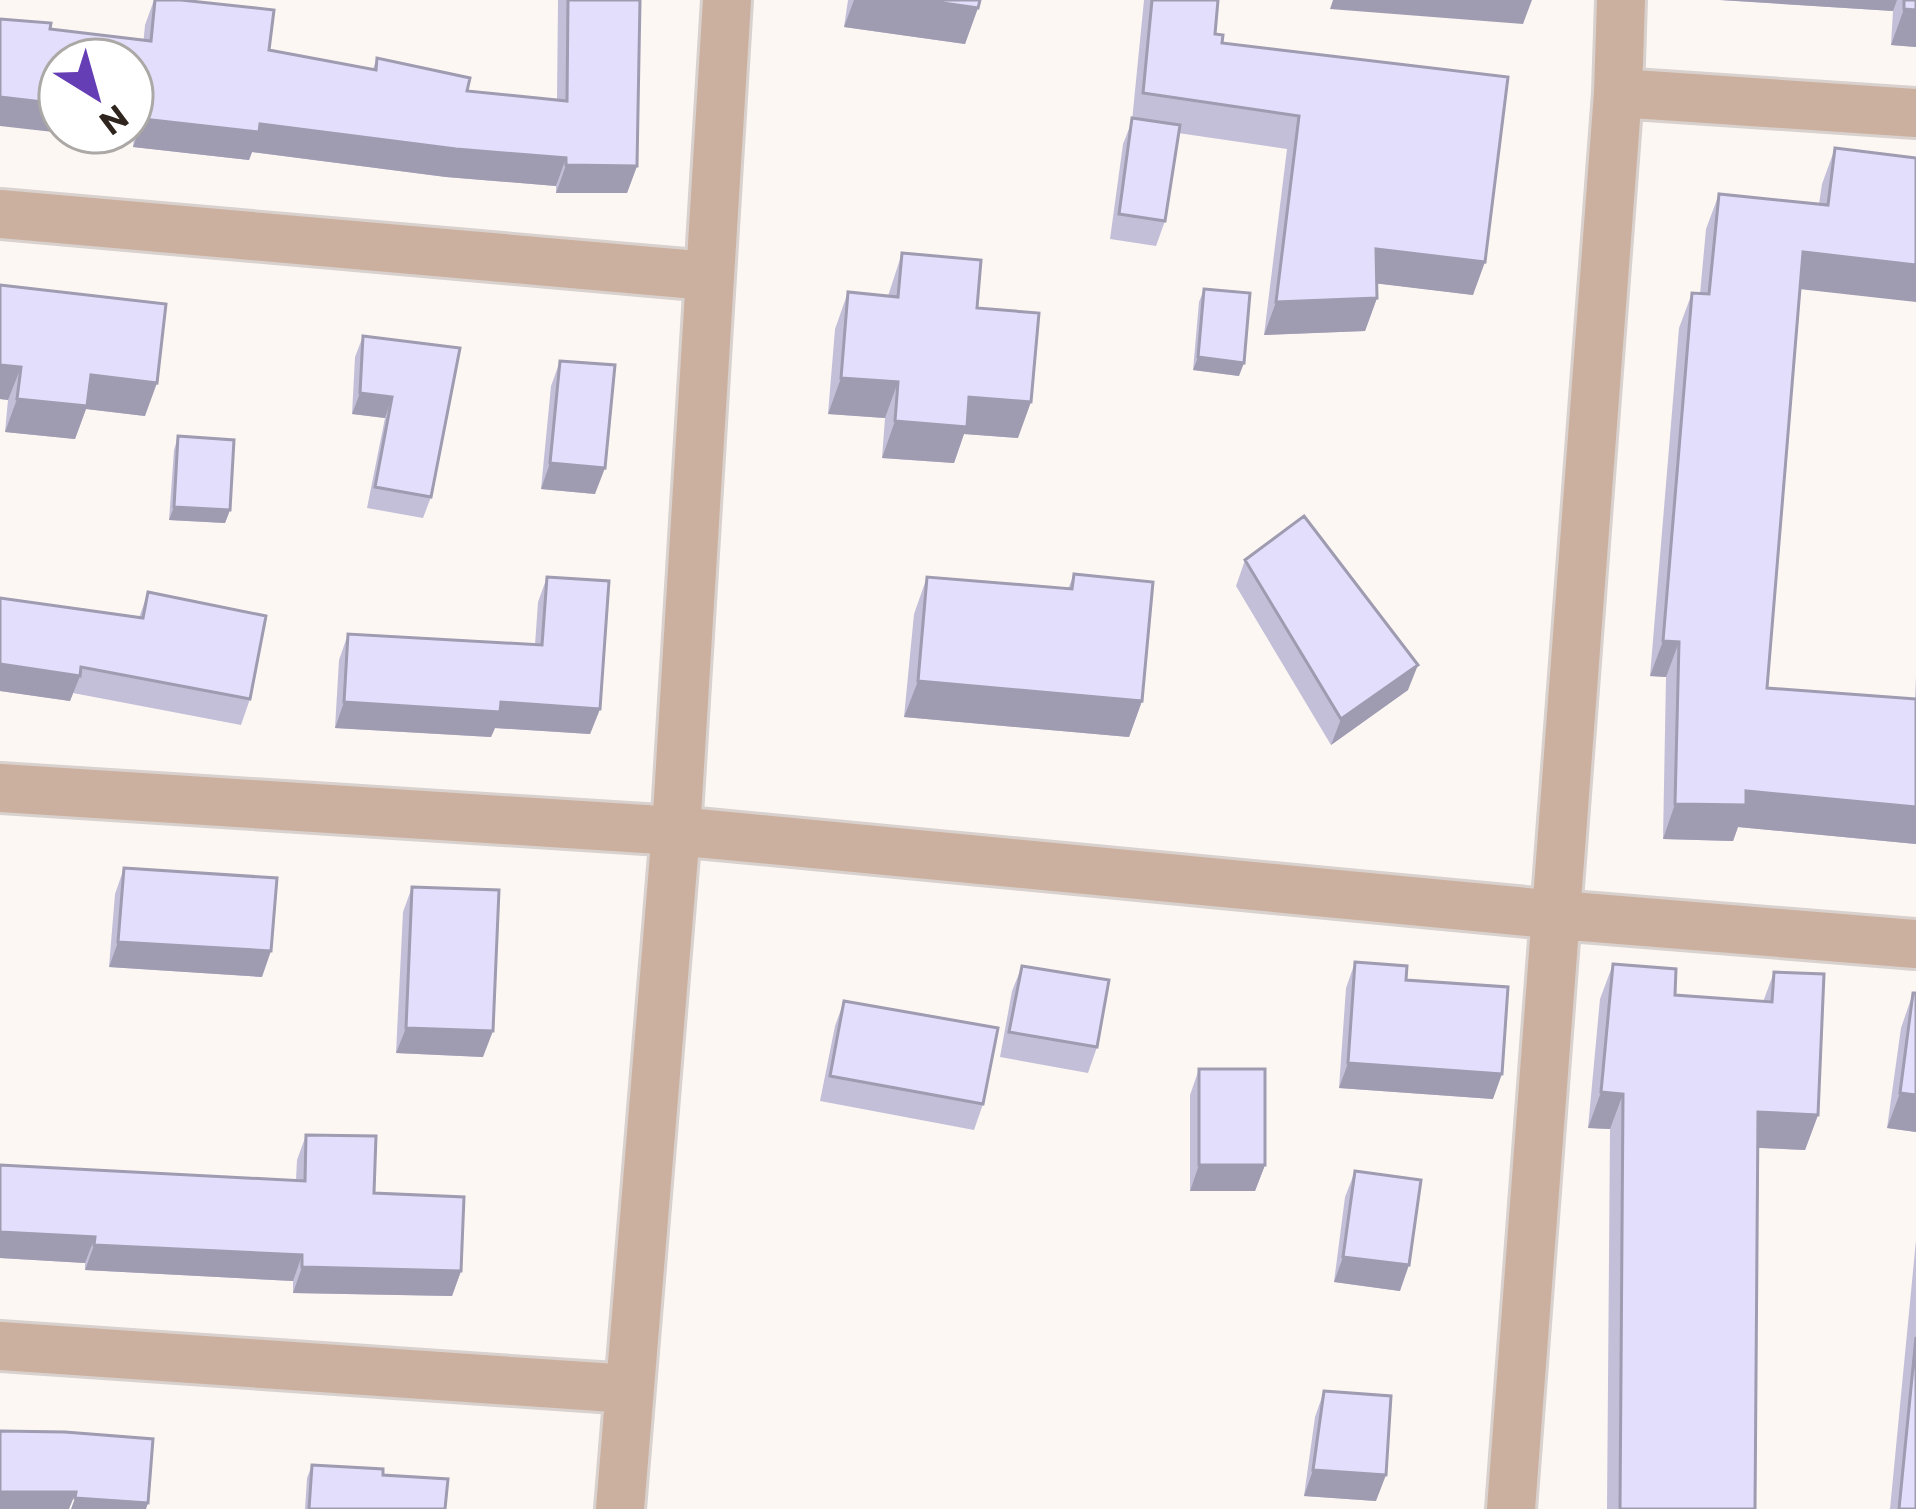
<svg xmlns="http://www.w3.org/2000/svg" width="1916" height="1509" font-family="Commissioner,sans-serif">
  <rect width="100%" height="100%" fill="#fdf7f4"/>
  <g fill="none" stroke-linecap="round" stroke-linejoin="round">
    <!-- minor casing -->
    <g stroke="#d8d1cd" stroke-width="54">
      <path id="minor" d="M1618,93L1916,113
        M0,214L708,276
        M0,788L676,831L1558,915L1916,944
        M0,1346L629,1389
        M620,1509L676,831L727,0
        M1511,1509L1618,93L1621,0"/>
    </g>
    <!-- minor -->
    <use href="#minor" stroke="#ccb09f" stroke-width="48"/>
  </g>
  <!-- wall -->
  <path fill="#c3bfd8" d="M154,0L269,50L373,69L377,58L467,91L557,100L558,0H640L637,166L627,193H556V186L446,177L252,152L249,160L133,147L145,25Z
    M848,0H980L965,44L844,27Z
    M1144,0H1218L1215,34L1222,43L1508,77L1473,295L1376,283L1377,298L1365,331L1264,335L1287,149L1178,133L1165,221L1156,246L1110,239L1123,144L1132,121Z
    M1720,0H1916V47L1891,45L1893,11Z
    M1835,148L1916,158L1800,289L1767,688L1915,699L1916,676V844L1738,827L1733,841L1663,839L1666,677L1650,676L1679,328L1692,293L1700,294L1706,229L1719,194L1819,204L1822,184Z
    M902,253L977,308L1018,438L964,434L954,463L882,458L885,418L828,414L835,329L848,292L888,296Z
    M0,285L145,416L86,409L75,439L5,432L8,400L0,399Z
    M1204,289L1239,376L1193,370L1199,302Z
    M363,336L431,497L423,518L367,508L385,418L352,414L355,357Z
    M560,361L595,494L541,489L551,386Z
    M178,436L230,510L225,523L169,520L174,450Z
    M1245,560L1408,690L1331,745L1236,586Z
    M1074,574L1142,701L1129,737L904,717L914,614L927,577L1068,589Z
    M547,577L600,709L590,734L495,728L491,737L335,728L339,660L348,634L535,645L538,602Z
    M148,592L250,699L241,725L73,693L70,701L0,691V598L139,618Z
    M124,868L262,977L109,967L115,894Z
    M412,887L483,1057L396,1053L403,912Z
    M1355,962L1406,980L1493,1099L1339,1088L1346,988Z
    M1613,964L1675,995L1763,1002L1774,972L1818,1115L1805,1150L1758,1148L1755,1509H1607L1610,1129L1588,1128L1600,999Z
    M1022,966L1097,1047L1088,1073L1000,1057L1012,991Z
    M1913,993L1916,1132L1887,1128L1901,1028Z
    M844,1001L983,1104L974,1130L820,1101L835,1026Z
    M1199,1069L1265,1165L1255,1191H1190V1095Z
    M306,1135L461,1271L452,1296L293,1293V1281L85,1270V1263L0,1258V1165L296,1180L297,1160Z
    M1355,1171L1400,1291L1334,1282L1345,1197Z
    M1916,1240V1509H1890Z
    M1324,1391L1376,1501L1304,1496L1315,1417Z
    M312,1465L383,1475L445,1509H305L307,1478Z"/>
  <!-- shaded-wall -->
  <path fill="#9f9bb0" d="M854,0H922L978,8L965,44L844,27Z
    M1333,0H1532L1523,24L1330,9Z
    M1720,0H1897L1893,11Z
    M1904,9L1916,10V47L1891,45Z
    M0,97L60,104V132H132V112L143,113L133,141L0,126Z
    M143,119L260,124L566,158L556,186L446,177L252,152L249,160L133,147Z
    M566,165L637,166L627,193H556Z
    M1376,249L1485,262L1473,295L1364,282Z
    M1803,252L1916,265V302L1790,288Z
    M1377,298L1365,331L1264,335L1276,302Z
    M1198,357L1244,363L1239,376L1193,370Z
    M0,365L21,367L8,400L0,399Z
    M91,375L157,383L145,416L86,409L75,439L5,432L17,399Z
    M841,378L898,382L885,418L828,414Z
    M360,393L392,397L385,418L352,414Z
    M969,397L1031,402L1018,438L964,434L954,463L882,458L895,421Z
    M550,463L605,468L595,494L541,489Z
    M174,507L230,510L225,523L169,520Z
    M1663,641L1679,642L1666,677L1650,676Z
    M0,664L80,676L70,701L0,691Z
    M1418,665L1408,690L1331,745L1341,719Z
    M918,681L1142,701L1129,737L904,717Z
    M344,702H501L600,709L590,734L495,728L491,737L335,728Z
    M1746,791L1916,807V844L1738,827L1733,841L1663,839L1675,804Z
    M118,942L271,951L262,977L109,967Z
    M406,1028L493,1031L483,1057L396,1053Z
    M1348,1063L1502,1074L1493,1099L1339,1088Z
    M1601,1092L1623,1094L1610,1129L1588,1128Z
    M1900,1093L1916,1095V1132L1887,1128Z
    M1758,1112L1818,1115L1805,1150L1745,1147Z
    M1199,1165H1265L1255,1191H1190Z
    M0,1232L95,1237L85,1263L0,1258Z
    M94,1245L302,1255L293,1281L85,1270Z
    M1343,1257L1409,1265L1400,1291L1334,1282Z
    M302,1267L461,1271L452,1296L293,1293Z
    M1313,1470L1386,1475L1376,1501L1304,1496Z
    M0,1492H76L69,1509H0Z
    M75,1498L148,1503L146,1509H71Z"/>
  <!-- building -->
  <path fill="#e3defb" stroke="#9f9bb0" stroke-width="3" d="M155,0H181L274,10L269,50L376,70L377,58L470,78L467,91L567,101L568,0H640L637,166L566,165V158L456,149L260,124L259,132L143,119V113L132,112V60H60V104L0,97V19L51,23L50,29L151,41Z
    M922,0H980L978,8Z
    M1152,0H1218L1215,34L1223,35L1222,43L1508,77L1485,262L1376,249L1377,298L1276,302L1299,116L1143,93Z
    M1904,0H1916V10L1904,9Z
    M1132,118L1180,125L1165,221L1119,214Z
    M1835,148L1916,158V265L1803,252L1767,688L1916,699V807L1746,791V805L1675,804L1679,642L1663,641L1692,293L1709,294L1719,194L1828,205Z
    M902,253L981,260L977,308L1039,313L1031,402L969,397L967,427L895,421L898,382L841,378L848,292L898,297Z
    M0,285L166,304L157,383L91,375L87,406L17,399L21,367L0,365Z
    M1204,289L1250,293L1244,363L1198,357Z
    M363,336L460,348L431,497L375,487L392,397L360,393Z
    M560,361L615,365L605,468L550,463Z
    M178,436L234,440L230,510L174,507Z
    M1304,516L1418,665L1341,719L1245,560Z
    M1074,574L1153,582L1142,701L918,681L927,577L1072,589Z
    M547,577L609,581L600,709L501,702L500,712L344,702L348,634L542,645Z
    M148,592L266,616L250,699L81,667L80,676L0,664V598L143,618Z
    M124,868L277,878L271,951L118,942Z
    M412,887L499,890L493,1031L406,1028Z
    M1355,962L1407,966L1406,980L1508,987L1502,1074L1348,1063Z
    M1613,964L1676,969L1675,995L1772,1002L1774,972L1824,974L1818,1115L1758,1112L1755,1509H1620L1623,1094L1601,1092Z
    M1022,966L1109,980L1097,1047L1009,1032Z
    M1913,993H1916V1095L1900,1093Z
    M844,1001L998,1028L983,1104L830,1076Z
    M1199,1069H1265V1165H1199Z
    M306,1135L376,1136L374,1193L464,1197L461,1271L302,1267V1255L94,1245L95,1237L0,1232V1165L305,1181Z
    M1355,1171L1421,1180L1409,1265L1343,1257Z
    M1916,1337V1509H1899Z
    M1324,1391L1391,1396L1386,1475L1313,1470Z
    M0,1431L65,1432L153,1439L148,1503L75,1498L76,1492H0Z
    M312,1465L383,1469V1475L448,1479L445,1509H309Z"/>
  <!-- north arrow -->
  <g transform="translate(96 96) rotate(143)"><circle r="57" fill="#ffffff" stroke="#aca8a5" stroke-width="3"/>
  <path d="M0-9L21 45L0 30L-21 45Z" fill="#653db5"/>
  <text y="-18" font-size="33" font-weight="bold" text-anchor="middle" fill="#2f251e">N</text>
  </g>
</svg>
